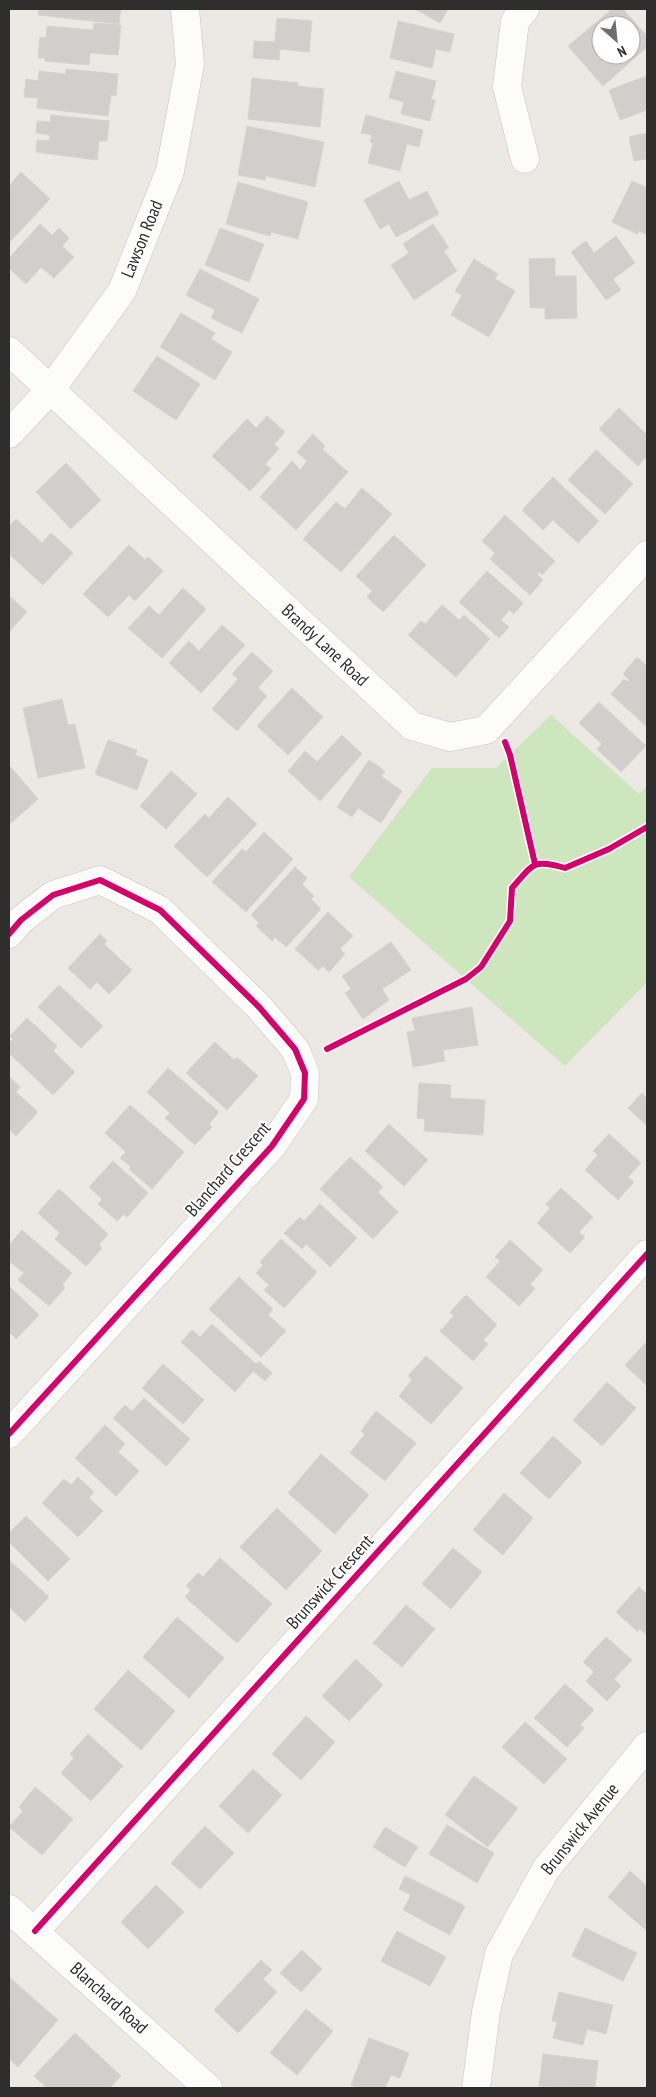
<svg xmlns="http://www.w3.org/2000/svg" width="656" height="2097" font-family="'PT Sans Narrow',sans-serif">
  <rect width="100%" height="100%" fill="#ece8e4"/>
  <!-- green -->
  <path fill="#cee6be" d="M551,715L639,794L647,786V982L565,1066L349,877L432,768H496Z"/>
  <!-- building -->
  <path fill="#d1cecb" stroke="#d7d4d0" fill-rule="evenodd" d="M39,9H121L119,24L38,15Z
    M415,9H448L440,23Z
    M612,9H623L647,36V47L603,86L568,46ZM601,25H631V55H601Z
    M277,18L312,21L309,52L280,49L279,60L253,58L254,41L275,42Z
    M398,21L454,34L450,52L436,49L432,68L390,58Z
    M94,23L121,25L118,55L90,53L89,65L45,61V58H38L40,37L46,38L47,26L93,30Z
    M66,69L118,74L116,96L111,95L108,116L37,108L38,98L24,97L26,79L38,81L39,71L66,74Z
    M396,71L436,81L431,100H435L430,121L401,114L404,102L389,98Z
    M647,76V110L620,120L609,90Z
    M252,78L298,83V86L324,89L320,127L248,119Z
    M51,115L109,121L107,141H99L97,160L36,152L37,140L49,141L50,135L36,133L37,121L50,122Z
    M366,115L423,130L419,147L407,144L400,171L368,163L373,143L370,142L372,135L361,133Z
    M247,126L324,142L315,187L266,176L265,180L238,175Z
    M647,133V159L634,161L629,137Z
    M21,172L50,199L9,243V186Z
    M399,181L409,200L427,191L439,214L396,237L389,224L380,229L364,200Z
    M632,181L647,188V235L639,231L637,234L612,222Z
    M238,182L308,202L298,239L271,232L270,236L226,224Z
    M40,224L52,235L59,228L69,238L62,246L74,257L54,278L41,267L26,284L9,268V258Z
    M433,224L449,248L444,251L457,271L414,300L391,265L409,253L403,244Z
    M220,228L264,244L249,282L205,265Z
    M616,236L635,263L613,279L621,290L606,300L571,252L586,241L594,253Z
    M555,258V276H576L577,318L545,319V308H530L529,259Z
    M474,259L498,274L495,279L515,291L489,337L451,315L462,295L455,291Z
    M200,269L259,299L242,333L211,318L215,310L186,295Z
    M181,313L215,333L211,339L232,352L215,380L160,347Z
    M157,356L200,384L176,420L133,391Z
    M619,408L647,435V460L645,458L638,466L599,429Z
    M267,416L285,432L274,444L279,449L265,464L271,469L250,491L212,456L247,419L256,428Z
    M313,434L325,446L322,449L348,472L296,530L260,497L292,461L300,470L307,461L297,452Z
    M596,450L633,484L605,514L568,480Z
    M66,463L101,500L71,529L36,492Z
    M553,477L599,521L578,543L553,520L543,530L522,510Z
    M362,488L392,514L341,572L303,539L336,502L345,509Z
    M505,515L555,561L542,575L539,572L537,574L543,580L530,595L490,559L495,553L482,541Z
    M16,519L42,543L51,533L73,553L43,585L9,554V526Z
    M394,535L426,565L383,612L367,597L372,591L356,576Z
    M129,545L145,560L148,557L163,571L135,601L129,595L108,617L83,594Z
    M487,571L523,603L514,614L509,610L501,620L509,627L499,638L459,602Z
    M183,588L206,609L162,658L128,628L149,606L159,615Z
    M9,596L27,612L9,632Z
    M442,605L459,620L464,615L490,639L456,677L408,635L421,621L425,624Z
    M222,625L245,645L201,693L169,663L189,641L199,651Z
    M252,652L273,671L258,688L267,696L237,731L212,709L238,679L232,674Z
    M637,657L647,666V727L611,694L624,679L628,682L629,680L623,674Z
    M292,688L323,717L288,755L257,726Z
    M62,699L68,725L75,724L85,768L38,778L23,708Z
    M599,702L646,746L621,772L597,749L602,744L579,723Z
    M342,735L362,754L320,801L288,771L305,751L317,762Z
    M108,740L137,750L135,755L148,760L137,790L95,774Z
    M369,760L385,771L381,776L402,791L381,823L358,808L352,817L337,807Z
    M9,765L38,799L11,823L9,820Z
    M171,771L197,794L166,829L140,806Z
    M228,797L257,824L207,877L174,846L205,814L209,818Z
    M264,832L293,859L246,912L212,882L242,849L246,852Z
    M295,867L307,878L302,884L314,896L311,899L321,909L286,947L275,937L272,941L256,926L259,923L251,915Z
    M328,912L353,936L340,949L345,954L329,972L323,966L318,970L295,949Z
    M100,934L107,941L104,944L132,970L109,994L97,982L90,989L68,968Z
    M391,942L411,970L382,989L389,1000L363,1019L345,993L351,989L342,976Z
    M59,985L103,1026L81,1048L38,1007Z
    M472,1007L478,1045L443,1050L445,1061L413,1067L407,1032L415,1031L412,1018Z
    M27,1018L57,1046L53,1051L75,1072L53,1095L9,1053V1043L13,1039L10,1036Z
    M215,1042L234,1060L237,1057L258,1076L227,1110L186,1073Z
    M168,1068L219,1112L209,1124L212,1127L195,1145L165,1118L170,1113L147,1092Z
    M9,1076L20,1087L16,1092L38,1112L16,1136L9,1129Z
    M419,1083L451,1085L450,1098L485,1100L483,1135L424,1131L425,1119L417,1118Z
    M642,1093L647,1098V1126L628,1108Z
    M130,1105L184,1152L152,1189L129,1169L131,1167L120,1158L126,1152L105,1133Z
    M389,1124L428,1160L404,1186L365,1151Z
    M609,1134L641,1163L628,1177L634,1182L618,1200L585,1170L598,1155L593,1151Z
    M350,1157L383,1187L378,1192L398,1212L373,1239L320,1189Z
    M113,1161L148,1193L127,1217L124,1214L117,1221L98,1204L102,1199L89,1187Z
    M561,1188L593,1217L579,1232L585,1237L570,1253L537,1223L550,1208L546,1204Z
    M59,1189L108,1234L99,1245L102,1248L86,1266L55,1239L60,1233L38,1213Z
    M320,1204L357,1238L330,1267L306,1244L302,1249L284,1233L300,1217L304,1221Z
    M22,1230L72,1273L62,1285L65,1288L49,1306L18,1280L24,1273L9,1261V1245Z
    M281,1239L317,1272L284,1308L264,1290L269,1285L256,1273L263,1265L260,1262Z
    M510,1240L543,1270L530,1284L535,1289L519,1306L486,1277L500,1261L495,1257Z
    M239,1277L273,1309L268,1315L286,1331L261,1357L209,1309Z
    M9,1286L39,1315L16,1339L9,1332Z
    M466,1295L497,1325L483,1340L488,1344L473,1361L440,1331L454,1316L450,1312Z
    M212,1324L256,1364L259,1361L272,1373L265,1381L253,1371L235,1392L181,1342L192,1330L200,1337Z
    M647,1341V1386L625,1365Z
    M426,1356L463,1388L431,1424L399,1396L412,1380L408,1376Z
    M163,1364L204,1400L183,1424L142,1388Z
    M607,1382L636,1408L602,1446L573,1420Z
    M144,1398L190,1439L166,1466L113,1418L125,1405L132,1411Z
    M376,1411L416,1443L385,1481L350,1453L365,1434L361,1431Z
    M105,1425L125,1444L118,1452L139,1471L116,1496L75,1458Z
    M553,1436L582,1462L549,1499L520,1473Z
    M321,1454L369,1495L335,1534L288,1493Z
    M78,1477L94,1492L89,1498L103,1511L78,1537L42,1503L64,1479L71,1485Z
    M504,1493L533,1518L503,1555L473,1530Z
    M277,1508L322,1551L286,1590L240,1547Z
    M26,1516L70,1559L48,1581L9,1542V1533Z
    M453,1548L482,1572L451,1609L422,1584Z
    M220,1558L272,1604L237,1643L185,1597L191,1590L186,1586L198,1573L203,1577Z
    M9,1560L49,1597L25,1622L9,1607Z
    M639,1587L647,1594V1635L640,1629L637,1631L616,1612Z
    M406,1605L435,1629L402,1667L373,1643Z
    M177,1617L224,1658L189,1698L143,1657Z
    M606,1637L632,1660L614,1679L621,1686L607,1701L586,1681L594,1672L583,1662Z
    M356,1659L383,1685L349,1721L322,1696Z
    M128,1670L175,1711L141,1750L94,1709Z
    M565,1684L594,1710L580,1725L584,1728L567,1747L534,1718Z
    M306,1716L335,1742L301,1780L272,1754Z
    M525,1722L567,1759L544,1784L502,1747Z
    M88,1734L123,1766L91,1801L61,1773L74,1758L70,1754Z
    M253,1769L282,1795L248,1833L219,1806Z
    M474,1776L518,1808L488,1847L445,1815Z
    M35,1787L73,1819L42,1855L9,1827L23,1811L19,1807Z
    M447,1825L494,1853L477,1883L429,1854Z
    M205,1826L234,1853L200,1889L171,1863Z
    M385,1827L418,1847L405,1867L373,1847Z
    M630,1871L647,1886V1931L608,1897Z
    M405,1876L465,1906L450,1935L403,1910L411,1895L399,1889Z
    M156,1885L184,1912L148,1949L121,1922Z
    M585,1928L637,1953L623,1981L572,1956Z
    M397,1931L446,1957L430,1986L381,1961Z
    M302,1950L322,1969L301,1992L280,1973Z
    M261,1960L272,1970L263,1979L277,1992L238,2033L214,2010Z
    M10,1978L58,2020L18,2067L9,2059Z
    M559,1992L613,2005L606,2034L587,2029L583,2045L553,2038L557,2022L552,2021Z
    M306,2009L333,2031L297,2075L270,2053Z
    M75,2033L121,2076L110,2088H47L34,2076Z
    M369,2038L409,2053L400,2078L391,2075L385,2088H359L351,2085Z
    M543,2054L598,2061L595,2088L539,2086Z"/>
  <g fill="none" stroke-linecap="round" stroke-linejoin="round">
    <!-- minor casing -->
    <g stroke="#c5c4c5" stroke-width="29">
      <path id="minor" d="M525,9L515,21L507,87L525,159
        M9,351L412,726L450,737L486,730L647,555
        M9,434L51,389L122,291L170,171L190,64L185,9
        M9,934L21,920L53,895L100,880L160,910L259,1007L295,1049L305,1073L304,1099L272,1146L9,1434
        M9,1909L208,2088
        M35,1931L647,1254
        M476,2088L486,2012L499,1954L546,1869L647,1746"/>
    </g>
    <!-- minor -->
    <use href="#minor" stroke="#fcfcfb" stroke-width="28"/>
    <!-- cycleway casing -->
    <g stroke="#fff" stroke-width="9">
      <path id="cycleway" d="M505,742L510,755L535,864
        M9,934L21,920L53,895L100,880L160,910L259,1007L295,1049L305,1073L304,1099L272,1146L9,1434
        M327,1049L466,979L481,967L510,921L512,888C533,865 532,858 565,868L609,849L647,827
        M35,1931L647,1254"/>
    </g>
    <!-- cycleway -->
    <use href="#cycleway" stroke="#d6006c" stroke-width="6"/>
  </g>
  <g text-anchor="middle" stroke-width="4" stroke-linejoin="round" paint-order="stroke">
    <!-- street labels -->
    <g font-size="18" fill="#2e2e2e" stroke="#fff">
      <text transform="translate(142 239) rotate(-68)" y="6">Lawson Road</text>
      <text transform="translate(325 645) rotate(43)" y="6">Brandy Lane Road</text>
      <text transform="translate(228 1169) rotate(-49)" y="6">Blanchard Crescent</text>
      <text transform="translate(330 1582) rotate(-48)" y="6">Brunswick Crescent</text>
      <text transform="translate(580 1829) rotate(-51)" y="6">Brunswick Avenue</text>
      <text transform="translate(109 1998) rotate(42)" y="6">Blanchard Road</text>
    </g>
  </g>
  <!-- border -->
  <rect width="656" height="2097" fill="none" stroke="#2e2e2e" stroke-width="20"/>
  <!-- north arrow -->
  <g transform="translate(616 40) rotate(153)"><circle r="24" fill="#ffffff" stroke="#ababab"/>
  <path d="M0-4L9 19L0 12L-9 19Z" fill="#706f6e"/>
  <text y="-8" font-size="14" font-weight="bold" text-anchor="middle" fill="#2e2e2e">N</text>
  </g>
</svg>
